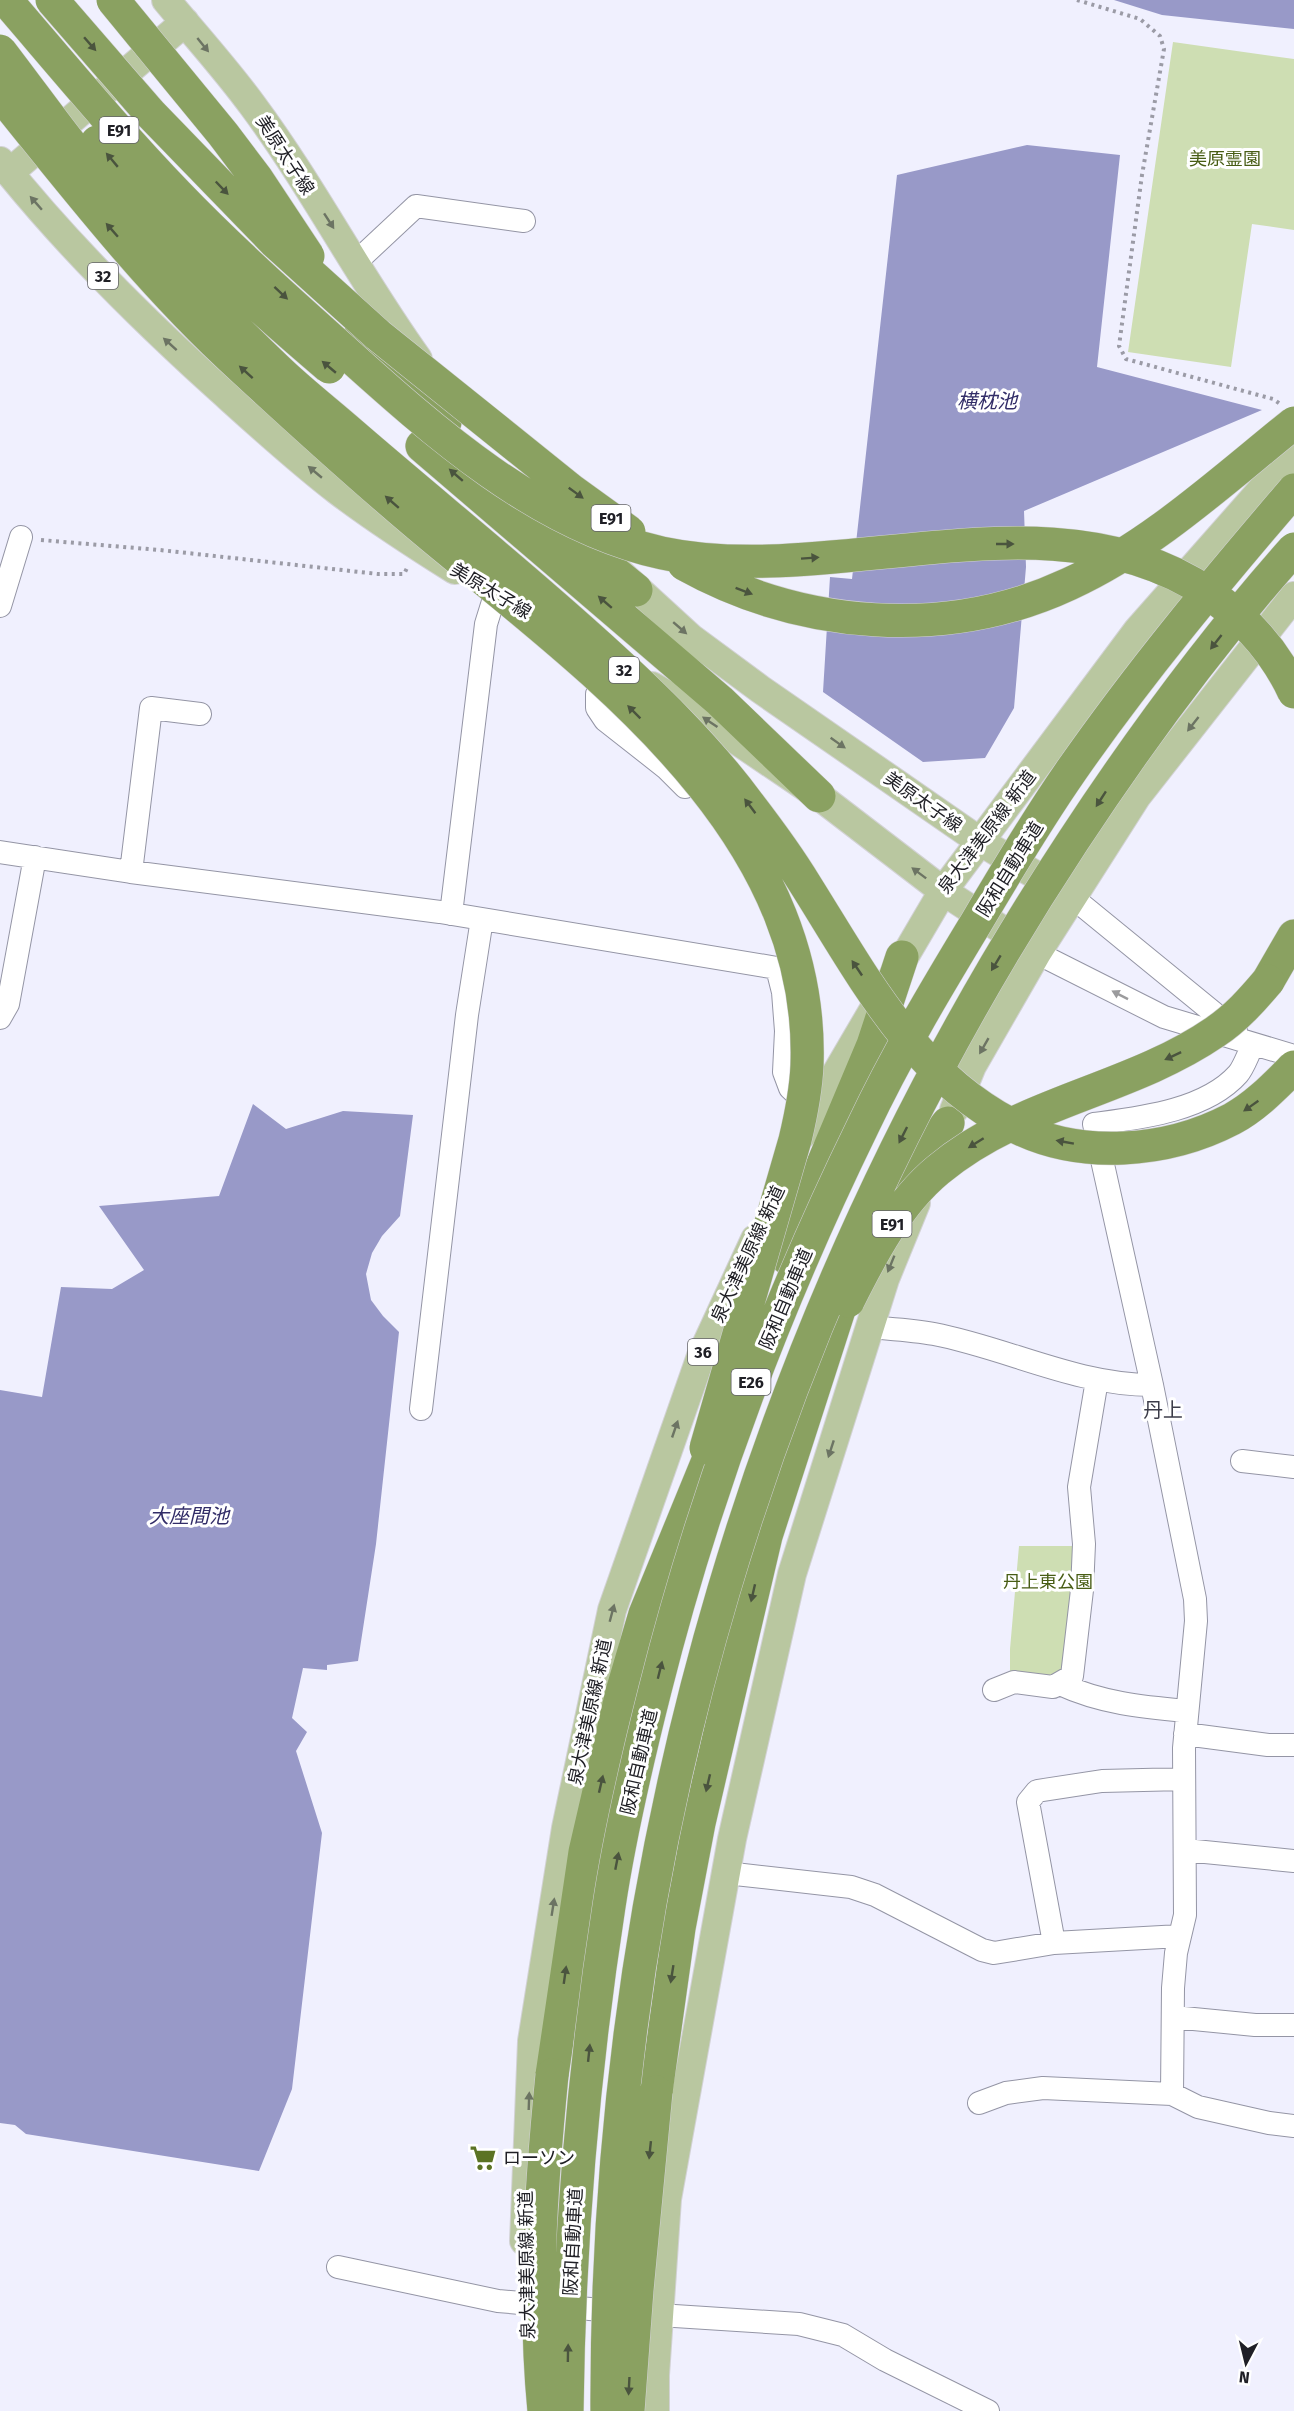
<svg xmlns="http://www.w3.org/2000/svg" width="1294" height="2411" font-family="'Fira Sans','Noto Sans JP',sans-serif">
  <rect width="100%" height="100%" fill="#f0f0fe"/>
  <!-- green -->
  <path fill="#cedeb3" d="M1173,42L1294,59V230L1252,224L1231,367L1128,352Z
    M1019,1546H1082L1068,1674L1010,1680V1649Z"/>
  <!-- water -->
  <path fill="#9899c8" d="M1114,0H1294V29L1162,15Z
    M1027,145L1120,155L1097,367L1262,410L1024,511L1026,567L1014,708L985,758L923,762L823,692L830,577L852,579L897,175Z
    M253,1104L286,1129L343,1111L413,1115L400,1216L382,1236L372,1253L366,1274L371,1300L383,1316L399,1332L376,1544L358,1661L327,1665V1670L303,1668L292,1718L307,1732L296,1751L322,1833L292,2089L259,2171L26,2134L15,2125L0,2123V1390L42,1397L61,1287L112,1289L144,1270L99,1206L219,1196Z"/>
  <g fill="none" stroke-linecap="round" stroke-linejoin="round">
    <!-- minor casing -->
    <g stroke="#9495a5" stroke-width="24">
      <path id="minor" d="M355,263L416,206L524,221
        M0,606L21,537
        M609,674L597,694V708L605,720L666,768L685,787
        M0,852L131,872L440,912L777,968L783,992L786,1031L784,1072L790,1088L809,1106
        M131,872L151,708L200,714
        M1072,897L1236,1031
        M451,914L486,624L495,595
        M1037,953L1164,1017L1294,1056
        M0,1018L8,1004L35,857
        M870,1327C891,1329 913,1330 934,1334C1007,1348 1076,1385 1152,1385
        M421,1409L467,1015L482,919
        M1242,1461L1294,1467
        M1060,1684C1101,1703 1142,1707 1186,1711
        M994,1690L1014,1682L1053,1687L1072,1676L1082,1590L1084,1544L1079,1487L1097,1380
        M1185,1734L1268,1745H1294
        M1185,1850L1294,1861
        M726,1873L851,1887L875,1895L982,1950L994,1953L1054,1943L1180,1936
        M1054,1943L1028,1802L1037,1791L1102,1781L1184,1779
        M1173,2017L1255,2025H1294
        M1172,2094L1173,1988L1176,1953L1185,1915L1184,1748L1196,1621L1195,1599L1152,1385L1094,1124C1139,1118 1205,1111 1238,1074C1244,1067 1248,1054 1253,1045
        M979,2103L1006,2093L1043,2088L1172,2094L1198,2107L1269,2123L1294,2126
        M338,2267L498,2301L659,2315L799,2324L843,2335L885,2360L988,2411"/>
    </g>
    <!-- major casing -->
    <g stroke="#d2d2d4" stroke-width="30">
      <path id="major" d="M166,0C195,35 226,69 253,106C313,187 359,277 418,359
        M0,161C64,242 138,315 214,384C254,420 295,458 338,491C375,519 415,545 455,570
        M9,173L185,22
        M620,573L691,638L760,689L981,842L1067,894
        M652,686L683,704L819,796L943,891L1033,950
        M954,1110L972,1066L1037,953L1137,796L1294,596
        M803,1134L814,1111L943,891L1137,631L1294,453
        M524,2241L532,2041L566,1828L612,1610L701,1356L755,1239
        M655,2411V2375L667,2199L732,1839L792,1574L885,1279L916,1203"/>
    </g>
    <!-- highway casing -->
    <g stroke="#d2d2d4" stroke-width="34">
      <path id="highway" d="M361,333L445,422
        M422,446L720,701L819,796
        M536,510L636,590
        M1268,981L1294,936
        M878,1221L902,1182L948,1123
        M787,1258L820,1171L873,1045L902,957
        M552,2075L585,1852L622,1692L645,1614L714,1446
        M656,2092L679,1928L699,1823L727,1702L766,1536L839,1310"/>
    </g>
    <!-- path -->
    <path stroke="#9b9ba6" stroke-width="4" stroke-dasharray="3 4.5" stroke-linecap="butt" d="M1077,0L1140,19L1160,36L1164,49L1142,175L1119,346L1126,359L1273,399L1280,404
      M41,540L160,550L378,574H404L408,566"/>
    <!-- minor -->
    <use href="#minor" stroke="#fff" stroke-width="22"/>
    <!-- major -->
    <use href="#major" stroke="#b9c7a0" stroke-width="28"/>
    <!-- highway -->
    <use href="#highway" stroke="#8aa161" stroke-width="33"/>
    <!-- highway-bridge casing -->
    <g stroke="#d2d2d4" stroke-width="34" stroke-linecap="butt">
      <path id="highway-bridge" d="M6,0C62,65 117,132 177,194C229,248 286,299 342,349C434,432 539,526 662,553C834,590 1051,486 1208,593C1245,618 1275,651 1294,692
        M52,0L150,113L275,242L378,335L571,490L629,532
        M113,0L223,134L257,179L308,256
        M0,51C33,94 64,138 99,180C154,247 215,310 278,370C302,393 328,413 353,435C435,506 519,573 599,646C653,695 705,745 748,803C768,829 788,856 805,884C863,976 914,1076 1014,1126C1080,1160 1167,1153 1232,1119C1256,1106 1275,1086 1294,1067
        M0,94C76,188 151,285 241,367C308,429 376,491 447,549C606,680 815,835 807,1065C806,1090 801,1115 795,1140L706,1448
        M97,142C167,225 247,297 329,367
        M684,564C801,629 947,641 1069,584C1152,546 1223,480 1294,423
        M848,1301C871,1255 898,1203 938,1170C1019,1102 1129,1091 1215,1032C1236,1018 1252,1000 1268,981
        M544,2411C533,2299 541,2186 552,2075
        M567,2411C569,2242 583,2073 609,1906C620,1833 637,1761 655,1690C704,1495 775,1306 863,1126C896,1056 936,989 976,923C1006,872 1037,820 1071,771C1140,672 1216,581 1294,490
        M607,2411C605,1850 764,1310 1073,841C1140,739 1213,640 1294,549
        M628,2411L637,2290L656,2092"/>
    </g>
    <!-- highway-bridge -->
    <use href="#highway-bridge" stroke="#8aa161" stroke-width="33"/>
  </g>
  <!-- one-way arrows -->
  <defs><path id="oneway-solid" d="M-6-.8H1V-3.2L6.5 0L1 3.2V.8H-6Z" transform="scale(1.5)"/></defs>
  <g fill="#4a543e">
    <use href="#oneway-solid" transform="translate(90 44) rotate(49)"/>
    <use href="#oneway-solid" transform="translate(112 160) rotate(-130)"/>
    <use href="#oneway-solid" transform="translate(222 188) rotate(46)"/>
    <use href="#oneway-solid" transform="translate(112 230) rotate(-131)"/>
    <use href="#oneway-solid" transform="translate(281 293) rotate(43)"/>
    <use href="#oneway-solid" transform="translate(329 367) rotate(-140)"/>
    <use href="#oneway-solid" transform="translate(246 372) rotate(-138)"/>
    <use href="#oneway-solid" transform="translate(456 475) rotate(-139)"/>
    <use href="#oneway-solid" transform="translate(576 493) rotate(36)"/>
    <use href="#oneway-solid" transform="translate(392 502) rotate(-139)"/>
    <use href="#oneway-solid" transform="translate(1005 544)"/>
    <use href="#oneway-solid" transform="translate(810 558) rotate(-4)"/>
    <use href="#oneway-solid" transform="translate(744 591) rotate(21)"/>
    <use href="#oneway-solid" transform="translate(605 602) rotate(-139)"/>
    <use href="#oneway-solid" transform="translate(1216 642) rotate(128)"/>
    <use href="#oneway-solid" transform="translate(634 712) rotate(-135)"/>
    <use href="#oneway-solid" transform="translate(1101 799) rotate(123)"/>
    <use href="#oneway-solid" transform="translate(750 806) rotate(-127)"/>
    <use href="#oneway-solid" transform="translate(996 963) rotate(121)"/>
    <use href="#oneway-solid" transform="translate(857 968) rotate(-124)"/>
    <use href="#oneway-solid" transform="translate(1173 1056) rotate(155)"/>
    <use href="#oneway-solid" transform="translate(1251 1106) rotate(145)"/>
    <use href="#oneway-solid" transform="translate(903 1135) rotate(117)"/>
    <use href="#oneway-solid" transform="translate(1065 1142) rotate(-170)"/>
    <use href="#oneway-solid" transform="translate(976 1143) rotate(148)"/>
    <use href="#oneway-solid" transform="translate(753 1593) rotate(103)"/>
    <use href="#oneway-solid" transform="translate(660 1670) rotate(-76)"/>
    <use href="#oneway-solid" transform="translate(708 1783) rotate(103)"/>
    <use href="#oneway-solid" transform="translate(601 1784) rotate(-77)"/>
    <use href="#oneway-solid" transform="translate(617 1861) rotate(-79)"/>
    <use href="#oneway-solid" transform="translate(672 1974) rotate(99)"/>
    <use href="#oneway-solid" transform="translate(565 1975) rotate(-82)"/>
    <use href="#oneway-solid" transform="translate(589 2053) rotate(-84)"/>
    <use href="#oneway-solid" transform="translate(650 2150) rotate(96)"/>
    <use href="#oneway-solid" transform="translate(568 2353) rotate(-89)"/>
    <use href="#oneway-solid" transform="translate(629 2386) rotate(93)"/>
  </g>
  <g fill="#6c7463">
    <use href="#oneway-solid" transform="translate(203 45) rotate(51)"/>
    <use href="#oneway-solid" transform="translate(36 203) rotate(-131)"/>
    <use href="#oneway-solid" transform="translate(329 221) rotate(57)"/>
    <use href="#oneway-solid" transform="translate(170 344) rotate(-138)"/>
    <use href="#oneway-solid" transform="translate(315 472) rotate(-140)"/>
    <use href="#oneway-solid" transform="translate(680 628) rotate(41)"/>
    <use href="#oneway-solid" transform="translate(710 722) rotate(-146)"/>
    <use href="#oneway-solid" transform="translate(1193 724) rotate(128)"/>
    <use href="#oneway-solid" transform="translate(838 743) rotate(35)"/>
    <use href="#oneway-solid" transform="translate(919 873) rotate(-143)"/>
    <use href="#oneway-solid" transform="translate(984 1046) rotate(120)"/>
    <use href="#oneway-solid" transform="translate(891 1264) rotate(112)"/>
    <use href="#oneway-solid" transform="translate(675 1429) rotate(-71)"/>
    <use href="#oneway-solid" transform="translate(831 1449) rotate(108)"/>
    <use href="#oneway-solid" transform="translate(612 1613) rotate(-75)"/>
    <use href="#oneway-solid" transform="translate(553 1907) rotate(-81)"/>
    <use href="#oneway-solid" transform="translate(529 2101) rotate(-88)"/>
  </g>
  <use fill="#9b9b9d" href="#oneway-solid" transform="translate(1120 995) rotate(-153)"/>
  <!-- icons -->
  <defs>
    <g id="supermarket-bare" transform="scale(2.07)"><path d="M-6-5.5h2.5l.6 2H6L4.5 2H-2.5L-4.4-4H-6ZM-1.5 3.2a1.3 1.3 0 1 0 .1 0ZM3 3.2a1.3 1.3 0 1 0 .1 0Z" fill="#5b7324" stroke="#fff" stroke-width="2.5" paint-order="stroke"/></g>
  </defs>
  <g fill-rule="evenodd">
    <use href="#supermarket-bare" x="483" y="2158"/>
  </g>
  <g text-anchor="middle" stroke-width="6" stroke-linejoin="round" paint-order="stroke">
    <!-- shield labels -->
    <g fill="#fff" stroke="#636367" stroke-width="1.5">
      <rect x="99.5" y="117" width="39" height="26" rx="4.5"/>
      <rect x="88" y="263" width="30" height="26" rx="4.5"/>
      <rect x="591.5" y="505" width="39" height="26" rx="4.5"/>
      <rect x="609" y="657" width="30" height="26" rx="4.5"/>
      <rect x="872.5" y="1211" width="39" height="26" rx="4.5"/>
      <rect x="688" y="1339" width="30" height="26" rx="4.5"/>
      <rect x="731.5" y="1369" width="39" height="26" rx="4.5"/>
    </g>
    <g font-size="16" font-weight="bold" fill="#202026">
      <text x="119" y="136">E91</text>
      <text x="103" y="282">32</text>
      <text x="611" y="524">E91</text>
      <text x="624" y="676">32</text>
      <text x="892" y="1230">E91</text>
      <text x="703" y="1358">36</text>
      <text x="751" y="1388">E26</text>
    </g>
    <!-- street labels -->
    <g font-size="18" fill="#202026" stroke="#fff">
      <text transform="translate(285 155) rotate(57)" y="6">美原太子線</text>
      <text transform="translate(491 591) rotate(31)" y="6">美原太子線</text>
      <text transform="translate(923 802) rotate(35)" y="6">美原太子線</text>
      <text transform="translate(987 832) rotate(-53)" y="6">泉大津美原線 新道</text>
      <text transform="translate(1010 869) rotate(-58)" y="6">阪和自動車道</text>
      <text transform="translate(748 1254) rotate(-65)" y="6">泉大津美原線 新道</text>
      <text transform="translate(786 1299) rotate(-67)" y="6">阪和自動車道</text>
      <text transform="translate(590 1712) rotate(-78)" y="6">泉大津美原線 新道</text>
      <text transform="translate(639 1762) rotate(-77)" y="6">阪和自動車道</text>
      <text transform="translate(573 2242) rotate(-87)" y="6">阪和自動車道</text>
      <text transform="translate(527 2265) rotate(-91)" y="6">泉大津美原線 新道</text>
    </g>
    <!-- park labels -->
    <g font-size="18" fill="#485d15" stroke="#fff">
      <text x="1225" y="165">美原霊園</text>
      <text x="1048" y="1588">丹上東公園</text>
    </g>
    <!-- poi labels -->
    <g font-size="18" fill="#202026" stroke="#fff" text-anchor="start">
      <text x="503" y="2164">ローソン</text>
    </g>
    <!-- water labels -->
    <g font-size="20" font-style="italic" fill="#322d68" stroke="#fff">
      <text x="987" y="408">横枕池</text>
      <text x="189" y="1523">大座間池</text>
    </g>
    <!-- neighbourhood labels -->
    <g font-size="20" fill="#3c3c49" stroke="#fff">
      <text x="1163" y="1417">丹上</text>
    </g>
  </g>
  <!-- north arrow -->
  <g transform="translate(1246 2363) rotate(187)" stroke="#ffffff" stroke-width="4.5" paint-order="stroke">
  <path d="M0-4.5L10 22L0 15L-10 22Z" fill="#202026"/>
  <text y="-9" font-size="16" font-weight="bold" text-anchor="middle" fill="#202026">N</text>
  </g>
</svg>
